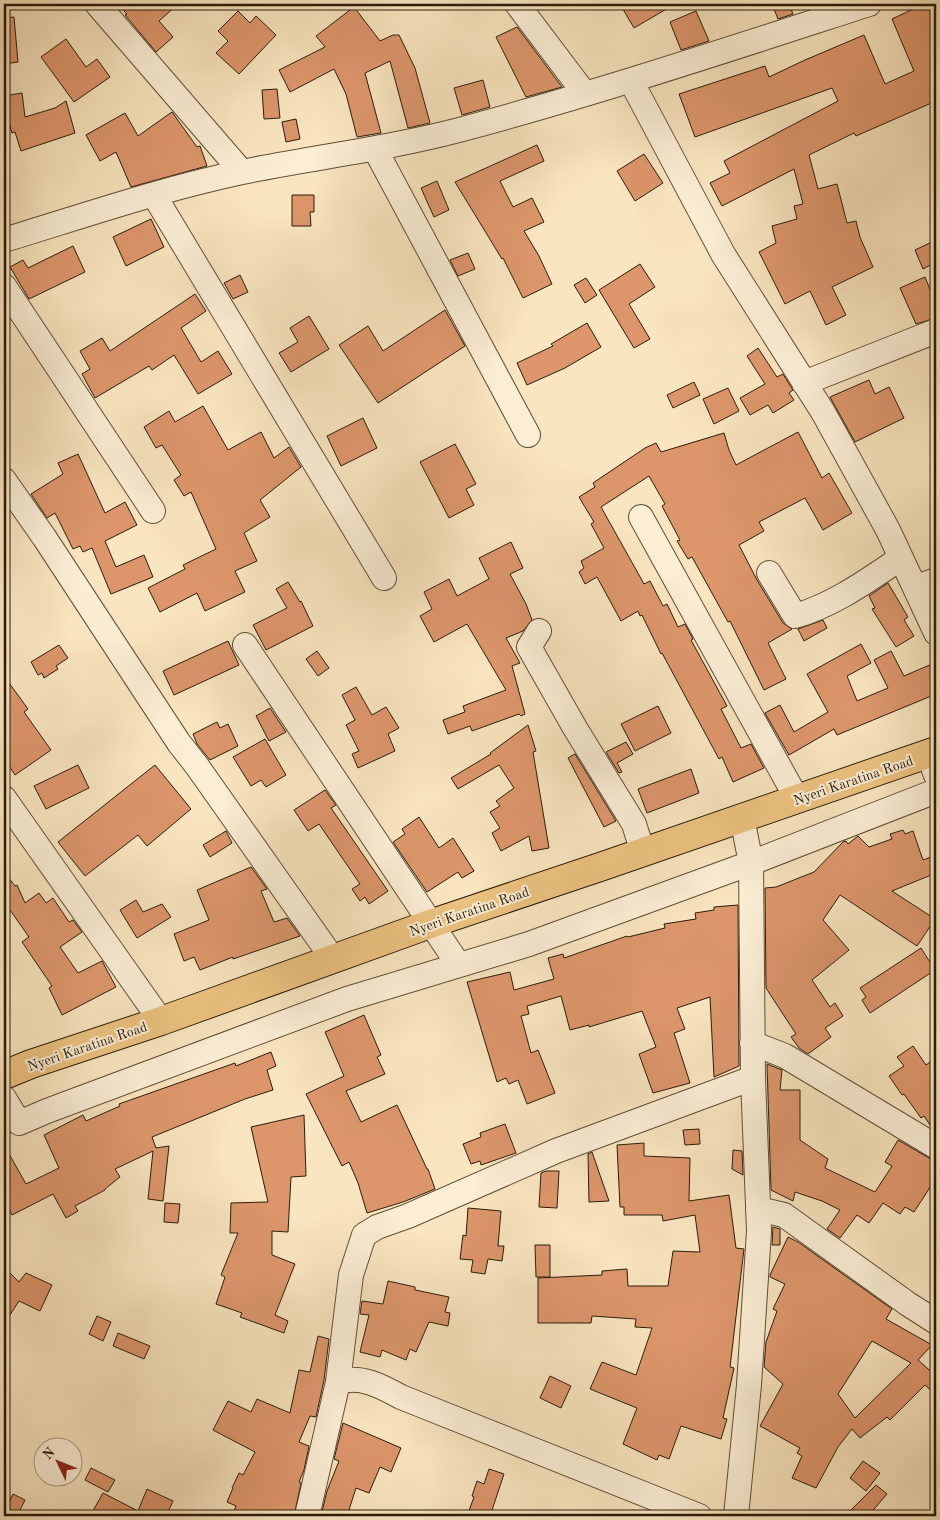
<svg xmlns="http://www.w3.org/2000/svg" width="940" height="1520" font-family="'Old Standard TT',serif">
  <rect width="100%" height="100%" fill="#f9e5bf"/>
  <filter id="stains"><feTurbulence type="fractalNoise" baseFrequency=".004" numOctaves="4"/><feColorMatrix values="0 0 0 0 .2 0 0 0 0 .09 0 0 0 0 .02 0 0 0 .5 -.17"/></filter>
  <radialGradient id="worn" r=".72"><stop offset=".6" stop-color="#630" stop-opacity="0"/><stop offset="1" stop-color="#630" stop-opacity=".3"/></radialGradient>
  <!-- building -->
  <path fill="#dd966c" stroke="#2a1c09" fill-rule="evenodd" d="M117,4H178L159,21L173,37L156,52L125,15L127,14Z
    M620,4H675L634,28Z
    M772,4H789L793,14L778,19Z
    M924,4H928L936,23V101L856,136L854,133L809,155L818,189L837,184L847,223L856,221L860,237L873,267L832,287L846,315L826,325L810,291L785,304L759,252L776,243L772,226L797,219L794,206L803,204L794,169L722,206L710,183L730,173L724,161L838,101L832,88L695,137L679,94L765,66L769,77L805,60L864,35L885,84L914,71L892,19Z
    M354,7L380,41L393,35H399L415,68L430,123L408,128L390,61L365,73L381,133L357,137L346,94L334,69L290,92L279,70L325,47L316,36Z
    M238,11L250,23L256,16L276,35L239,74L216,53L228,41L218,31Z
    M696,11L709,41L681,50L670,22Z
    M14,17L18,62L4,64V18Z
    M517,27L562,87L526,97L496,37Z
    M66,39L86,67L97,59L110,77L74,102L41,57Z
    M483,80L490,107L462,115L454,88Z
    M277,89L280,118L264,119L262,90Z
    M22,93L25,117L55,108L66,101L75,133L21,151L15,132L12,133L4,105V96Z
    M172,112L197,147L200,146L207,166L131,187L116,152L100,161L86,135L125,113L138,136Z
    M296,119L300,139L286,142L282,122Z
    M537,145L544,161L500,181L513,207L532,198L544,222L524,231L539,256L552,284L523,298L503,258L502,259L455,182Z
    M644,154L663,183L635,201L617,171Z
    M437,181L449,210L434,217L421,188Z
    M292,195H314V212H310L311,226H292Z
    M151,219L164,247L126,266L113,237Z
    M936,240V262L923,269L915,250Z
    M73,246L85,272L29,299L10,267L23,260L28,268Z
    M468,253L475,269L458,276L450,260Z
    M640,264L655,287L629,304L650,339L634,348L599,290Z
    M240,275L248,292L233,299L224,283Z
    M925,277L936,304V318L916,324L900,288Z
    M586,278L597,295L585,303L574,285Z
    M195,294L206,311L181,328L201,362L218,351L232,374L198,394L174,355L152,370L149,366L95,398L82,374L90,369L80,351L102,338L110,351Z
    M445,310L465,346L378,403L339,345L368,326L383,351Z
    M309,316L329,349L291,372L279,353L298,342L290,328Z
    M587,323L601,347L565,368L527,385L517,363L553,346L551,344Z
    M758,348L777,377L783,374L793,390L789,393L794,400L773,413L768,405L750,415L740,398L765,384L747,356Z
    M869,380L875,394L889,387L904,418L855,442L830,397Z
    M694,382L700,395L673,408L667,395Z
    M728,388L739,411L714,424L703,399Z
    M203,406L228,450L261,432L274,458L289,447L301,467L260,500L270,517L244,533L257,561L235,571L245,592L205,611L197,593L160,612L148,588L185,569L183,565L216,549L191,492L184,496L174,480L181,475L162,445L156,448L144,427L169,411L175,422Z
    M363,418L377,448L341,466L327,436Z
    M798,432L822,478L829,473L852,513L823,530L805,498L759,522L764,531L739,545L757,580L783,623L792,629L768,643L786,679L764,690L730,621L728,622L692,557L688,559L677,541L680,540L662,506L665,504L649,476L601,507L644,584L650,581L663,606L667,604L678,627L685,624L693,639L691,640L727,706L721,709L741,748L751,744L764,768L733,782L722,757L719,759L662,653L661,654L642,615L640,616L638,611L621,621L597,577L585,584L579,572L584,568L581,561L604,548L591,524L594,522L579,497L595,487L593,483L645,448L656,443L661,452L724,433L729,450L736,465Z
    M455,444L476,484L466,489L474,505L449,518L420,462Z
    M78,454L105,513L125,502L137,525L105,541L116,567L144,555L153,577L111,594L92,548L83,552L80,546L73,549L55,513L47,518L31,494L63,474L58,463Z
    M511,542L523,568L510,574L526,604L532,620L523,631L506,638L520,663L512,666L525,714L521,716L519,714L472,731L470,726L448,734L443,720L465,712L463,706L506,690L467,624L434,642L420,616L432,609L424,592L449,579L457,596L489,579L479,558Z
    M288,582L300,602L301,601L313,626L266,650L253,625L287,608L276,589Z
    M888,583L908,617L904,620L914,636L896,647L872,609L875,608L869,596Z
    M823,620L827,628L804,641L798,629Z
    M228,641L239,665L174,695L163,671Z
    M861,644L871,663L847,676L857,701L888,688L874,660L891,651L904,676L932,664L936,675V694L837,735L834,729L789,755L765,713L780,705L794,732L828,712L807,674Z
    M59,645L68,658L56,666L58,669L44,678L42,673L38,675L31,662Z
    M317,651L329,668L318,676L306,659Z
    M4,676L28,709L24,712L51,750L15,775L4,758Z
    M356,687L372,715L386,707L399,728L388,734L395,751L358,768L352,754L359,751L346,725L355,720L342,695Z
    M658,706L671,733L635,751L621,724Z
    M270,708L286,732L269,741L256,716Z
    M217,722L220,728L228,724L238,746L210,760L197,744L193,734Z
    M528,725L536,751L533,752L549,848L532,851L529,836L501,851L492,833L500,828L490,812L500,806L496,801L514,788L499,765L458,789L451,778L491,754L490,753Z
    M265,739L286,775L266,787L261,780L251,786L233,757Z
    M626,742L633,754L617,763L622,772L619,773L606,752Z
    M575,754L616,821L604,827L568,758Z
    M78,765L89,788L46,809L34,786Z
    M155,765L191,809L147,846L138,835L85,876L58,842Z
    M691,769L699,793L647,813L638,789Z
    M325,790L336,805L331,808L388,891L369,904L365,897L360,901L352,889L360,884L319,824L308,831L294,810Z
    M419,817L439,848L453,838L474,871L462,878L458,872L427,892L393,842L405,834L402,829Z
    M903,830L905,834L913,831L923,860L936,855V873L892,891L935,919L917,946L840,895L823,920L849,950L812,980L830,1007L835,1003L843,1016L825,1028L831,1037L808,1054L799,1048L791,1037L796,1034L766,988L765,888L776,887L814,872L843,842L846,841L848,844L858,836L869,847L892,839L890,834Z
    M226,831L232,843L210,857L203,845Z
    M251,867L267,889L261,891L274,922L287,918L300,936L233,959V957L200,970L194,957L184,961L174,934L209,920L197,890Z
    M4,872L15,886L17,885L25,903L39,893L46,903L53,898L69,922L73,920L82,932L60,947L78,973L102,961L116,987L62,1015L49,988L52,986L22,942L29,937L10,910L4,912Z
    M136,900L143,912L162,904L171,917L137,938L120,910Z
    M738,905L739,1066L714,1077L710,997L677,1008L685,1029L674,1033L690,1083L653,1093L639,1054L656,1047L642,1011L589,1027V1025L570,1030L561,996L527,1006L529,1014L521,1016L531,1053L538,1050L555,1093L527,1104L518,1080L509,1084L506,1078L497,1082L467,982L510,972L514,990L554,979L548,958L563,954L564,958L627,936L628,937L665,928L664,924L696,919L695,913L714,910V907Z
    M921,948L935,970L870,1013L862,1000L866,997L860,988Z
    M364,1015L381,1055L377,1057L385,1074L346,1091L361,1122L397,1105L427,1169H428L435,1189L403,1202L367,1213L358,1183L349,1162L342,1166L306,1094L344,1076L325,1032Z
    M913,1046L926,1065L936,1058V1131L932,1128L924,1116L921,1118L904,1094L902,1095L889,1076L904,1066L897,1057Z
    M271,1052L276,1066L267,1070L273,1090L245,1099L152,1137L156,1148L169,1146L163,1201L148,1199L153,1151L115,1169L120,1177L105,1189V1190L75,1206L78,1211L66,1218L53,1194L12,1215L4,1199V1145L26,1184L59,1168L44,1135L83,1115L86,1121L120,1106L119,1104L235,1063L236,1066Z
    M767,1064L782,1070L780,1090H800V1140L828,1159L825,1168L875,1192L892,1166L885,1162L898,1140L936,1162V1178L914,1212L905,1207L900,1214L883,1203L869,1223L857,1215L840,1238L827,1229L840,1210L822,1201L795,1192L793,1201L771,1190Z
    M304,1115L306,1176L291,1177L288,1232L272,1231V1255L295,1264L275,1315L288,1321L284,1333L240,1317L242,1313L216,1304L225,1277L221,1275L238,1233H230L231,1203L268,1202L251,1127Z
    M505,1124L516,1153L481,1165L480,1161L471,1164L463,1144L481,1137L480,1133Z
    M699,1129L700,1144L685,1145L683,1130Z
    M644,1143V1156L690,1158L689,1201L729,1195L736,1248L744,1249L730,1367L734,1368L723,1418L727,1419L721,1439L681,1426L669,1459L659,1455L657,1460L623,1444L637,1408L590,1389L602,1362L636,1375L652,1328L635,1327L636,1319L592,1316L591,1323H538V1278L602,1275V1271L627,1269L628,1286H668L673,1251L700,1252L695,1215L663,1221L662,1215H624V1207H620L617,1145Z
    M733,1150L742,1151L743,1175L732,1169Z
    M592,1152L609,1201L589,1202L588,1154Z
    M546,1171H559L557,1208L539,1207L541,1173Z
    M165,1203L180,1204L178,1223L164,1222Z
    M468,1208L501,1211L498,1246H504L502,1261L488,1259L485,1274L471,1272L473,1260L460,1259L463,1235L466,1236Z
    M773,1227L780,1229V1245H772Z
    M788,1237L798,1242L892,1309L886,1319L932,1345L918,1360L936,1376V1395L925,1385L890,1420L887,1417L860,1438L852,1429L838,1447L816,1488L792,1478L802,1456L797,1453L800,1448L760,1426L783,1384L764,1367L766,1342L777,1311L773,1309L785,1284L770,1277V1275ZM872,1341L911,1363L855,1418L838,1394Z
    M535,1245H550V1277H536Z
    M4,1267L19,1282L26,1273L52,1285L40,1311L19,1301L4,1324Z
    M388,1281L415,1287V1290L449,1297L445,1312L450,1313L448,1326L429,1322L416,1352L410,1349L406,1360L382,1350L380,1357L360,1352L369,1315L360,1314L362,1301L383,1304Z
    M97,1316L111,1322L103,1341L89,1334Z
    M118,1333L150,1346L144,1359L113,1346Z
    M318,1336L329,1339L324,1380L316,1417L310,1416L299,1442L309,1446L304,1470L299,1482L301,1483L294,1516H232L236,1506L227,1502L233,1488H232L239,1473L243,1475L255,1452L213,1430L228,1401L251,1412L257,1399L290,1413L299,1370L310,1372Z
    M550,1376L571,1386L561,1408L540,1398Z
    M343,1423L401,1448L391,1472L380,1467L369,1493L356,1488L347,1516H321L327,1491L339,1461L334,1459Z
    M863,1461L880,1473L866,1491L850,1478Z
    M91,1468L115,1480L108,1492L85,1480Z
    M489,1469L504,1474L490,1516H467L474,1497L472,1496L477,1481L484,1484Z
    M876,1485L887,1494L868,1516H845Z
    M147,1489L173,1501L166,1516H90L103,1493L138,1511Z
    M13,1494L25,1500L17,1516H4V1513Z"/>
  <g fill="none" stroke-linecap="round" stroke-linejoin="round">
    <!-- minor casing -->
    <g stroke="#5e4e36" stroke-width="26">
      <path id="minor" d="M97,4L242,172
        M517,4L585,94
        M631,81L723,254L823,412L888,530L936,633
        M375,149L528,435
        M154,195L384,578
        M4,240C83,216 162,189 242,172C315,157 387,149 459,130C597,93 733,48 869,4
        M4,286L153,511
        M804,383L936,331
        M4,480L44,537L179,743L197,766L333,959
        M641,517L797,799
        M769,573L795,616C834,605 868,580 901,558
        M915,588L936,580
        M539,631L529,647L575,728L634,824L643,853
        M245,645L458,964
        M928,754L936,775
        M4,798L161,1021
        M752,1043L785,1056L935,1146
        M4,1098L19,1123L47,1111L347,999L529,944L751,863L936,791
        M758,1209L784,1215L908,1304L936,1322
        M338,1382C361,1375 381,1386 401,1397L699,1516
        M307,1516L338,1382L351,1275L364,1235L377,1227L408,1216L556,1151L753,1078
        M736,1516L749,1385L759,1231L753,1078L751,863L742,818"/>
    </g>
    <!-- highway casing -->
    <g stroke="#2a1c09" stroke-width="30">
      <path id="highway" d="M4,1075L31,1064L161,1021L430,924L603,866L936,751"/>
    </g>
    <!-- minor -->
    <use href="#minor" stroke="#fbeed5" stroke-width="24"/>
    <!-- highway -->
    <use href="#highway" stroke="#ecc280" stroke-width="28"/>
  </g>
  <g text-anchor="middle" stroke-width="4" stroke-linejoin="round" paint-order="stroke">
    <!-- street labels -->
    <g font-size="14" fill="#2a1c09" stroke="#fbeed5">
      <text transform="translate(853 780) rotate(-19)" y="5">Nyeri Karatina Road</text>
      <text transform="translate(469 911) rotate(-19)" y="5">Nyeri Karatina Road</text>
      <text transform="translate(87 1046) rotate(-19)" y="5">Nyeri Karatina Road</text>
    </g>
  </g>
  <!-- margin -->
  <rect width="940" height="1520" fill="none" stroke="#f9e5bf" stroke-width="20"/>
  <rect x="5" y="5" width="930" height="1510" fill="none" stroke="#2a1c09" stroke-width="2.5"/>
  <rect x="10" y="10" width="920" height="1500" fill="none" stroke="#2a1c09"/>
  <!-- north arrow -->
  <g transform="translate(58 1462) rotate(313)"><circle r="24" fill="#fbeed5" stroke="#a79a83"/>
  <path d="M0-4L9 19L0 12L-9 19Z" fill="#8f2418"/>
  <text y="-8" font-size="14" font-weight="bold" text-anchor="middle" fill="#2a1c09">N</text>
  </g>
  <rect width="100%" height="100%" filter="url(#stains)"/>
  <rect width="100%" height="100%" fill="url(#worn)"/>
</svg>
